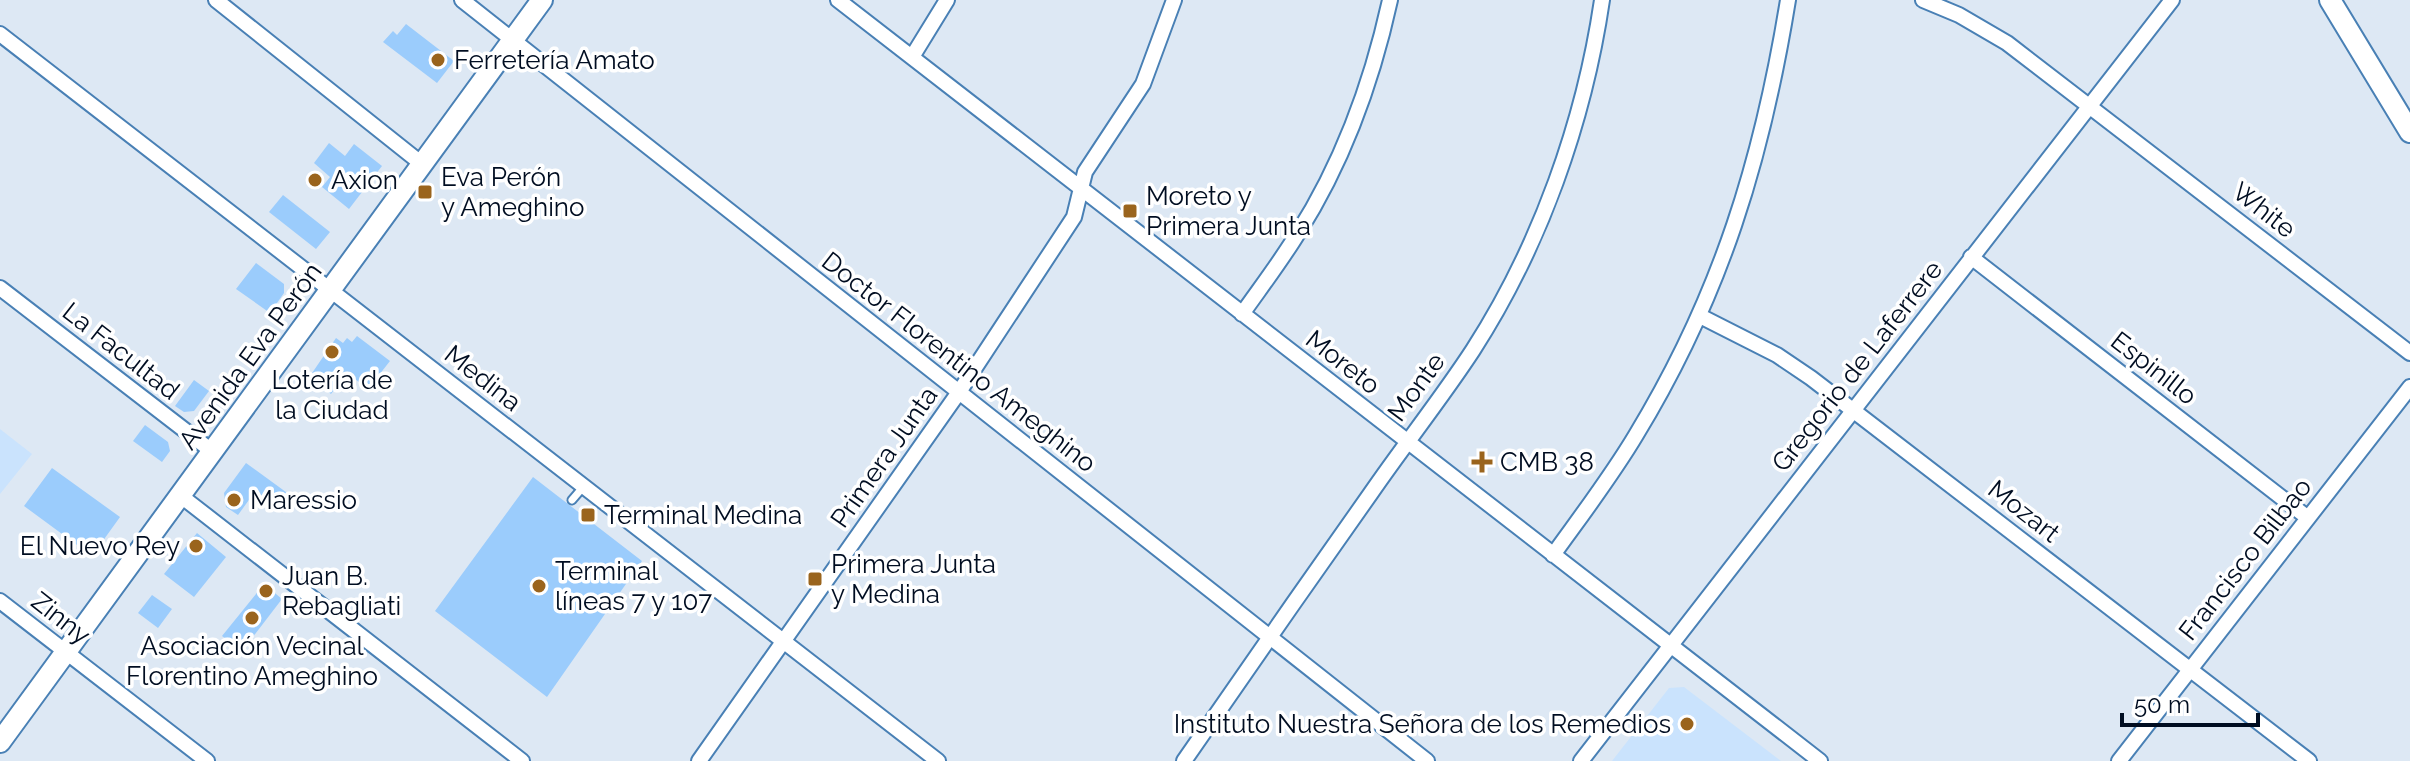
<svg xmlns="http://www.w3.org/2000/svg" width="2410" height="761" font-family="Raleway,sans-serif">
  <rect width="100%" height="100%" fill="#dde8f4"/>
  <!-- built -->
  <path fill="#cae3fd" d="M0,429L32,454L0,494Z
    M1684,687L1781,761H1612L1669,688Z"/>
  <!-- building -->
  <path fill="#9bccfc" d="M406,24L454,61L437,83L383,42L393,31L397,35Z
    M329,143L345,156L354,144L382,166L349,209L322,187L330,177L314,163Z
    M283,195L330,232L316,249L269,212Z
    M256,263L284,284V293L270,313L236,289Z
    M357,336L390,361L368,389L347,373L331,394L310,376L336,338L343,343L347,338L352,342Z
    M194,380L209,391L194,411L184,412L175,406Z
    M145,425L168,442L170,451L162,462L133,441Z
    M246,463L290,495L278,512L254,493L238,515L226,507L224,493Z
    M52,468L120,517L92,556L24,506Z
    M533,477L642,561L547,697L435,611Z
    M197,533L226,557L194,597L164,574Z
    M264,584L282,599L242,651L222,636Z
    M152,595L172,609L158,628L138,613Z"/>
  <g fill="none" stroke-linecap="round" stroke-linejoin="round">
    <!-- service casing -->
    <g stroke="#4980b5" stroke-width="11">
      <path id="service" d="M572,500L584,486"/>
    </g>
    <!-- minor casing -->
    <g stroke="#4980b5" stroke-width="18">
      <path id="minor" d="M216,0L422,164
        M462,0L1427,761
        M838,0L1820,761
        M1923,0L1959,15L2007,43L2410,353
        M0,34L938,761
        M912,57L947,0
        M1971,257L2308,518
        M0,288L213,452
        M1242,314C1261,287 1281,261 1298,233C1343,162 1372,82 1390,0
        M1700,316L1777,355L1811,378L2309,761
        M181,496L522,761
        M1553,555C1581,516 1611,477 1636,435C1721,295 1762,160 1788,0
        M0,601L207,761
        M699,761L959,392L1074,217L1085,172L1143,84L1174,0
        M1184,761C1246,671 1308,582 1371,493C1404,445 1441,399 1473,350C1540,246 1584,122 1602,0
        M1581,761L2172,0
        M2119,761L2410,387"/>
    </g>
    <!-- secondary casing -->
    <g stroke="#4980b5" stroke-width="24">
      <path id="secondary" d="M2330,0L2410,132
        M0,742L542,0"/>
    </g>
    <!-- service -->
    <use href="#service" stroke="#fff" stroke-width="7"/>
    <!-- minor -->
    <use href="#minor" stroke="#fff" stroke-width="14"/>
    <!-- secondary -->
    <use href="#secondary" stroke="#fff" stroke-width="20"/>
  </g>
  <!-- markers -->
  <g fill="#9a641d" stroke="#fff" stroke-width="3">
    <circle cx="438" cy="60" r="8"/>
    <circle cx="315" cy="180" r="8"/>
    <rect x="417" y="184" width="16" height="16" rx="4"/>
    <rect x="1122" y="203" width="16" height="16" rx="4"/>
    <circle cx="332" cy="352" r="8"/>
    <path d="M1478 450h8v8h8v8h-8v8h-8v-8h-8v-8h8z"/>
    <circle cx="234" cy="500" r="8"/>
    <rect x="580" y="507" width="16" height="16" rx="4"/>
    <circle cx="196" cy="546" r="8"/>
    <rect x="807" y="571" width="16" height="16" rx="4"/>
    <circle cx="539" cy="586" r="8"/>
    <circle cx="266" cy="591" r="8"/>
    <circle cx="252" cy="618" r="8"/>
    <circle cx="1687" cy="724" r="8"/>
  </g>
  <g text-anchor="middle" stroke-width="7" stroke-linejoin="round" paint-order="stroke">
    <!-- poi labels -->
    <g font-size="26" fill="#000d21" stroke="#fff" text-anchor="start">
      <text x="454" y="69">Ferretería Amato</text>
      <text x="441" y="186">Eva Perón<tspan x="441" dy="30">y Ameghino</tspan></text>
      <text x="331" y="189">Axion</text>
      <text x="1146" y="205">Moreto y<tspan x="1146" dy="30">Primera Junta</tspan></text>
      <text x="332" y="389" text-anchor="middle">Lotería de<tspan x="332" dy="30">la Ciudad</tspan></text>
      <text x="1500" y="471">CMB 38</text>
      <text x="250" y="509">Maressio</text>
      <text x="604" y="524">Terminal Medina</text>
      <text x="180" y="555" text-anchor="end">El Nuevo Rey</text>
      <text x="831" y="573">Primera Junta<tspan x="831" dy="30">y Medina</tspan></text>
      <text x="555" y="580">Terminal<tspan x="555" dy="30">líneas 7 y 107</tspan></text>
      <text x="282" y="585">Juan B.<tspan x="282" dy="30">Rebagliati</tspan></text>
      <text x="252" y="655" text-anchor="middle">Asociación Vecinal<tspan x="252" dy="30">Florentino Ameghino</tspan></text>
      <text x="1671" y="733" text-anchor="end">Instituto Nuestra Señora de los Remedios</text>
    </g>
    <!-- street labels -->
    <g font-size="26" fill="#000d21" stroke="#fff">
      <text transform="translate(2264 210) rotate(38)" y="9">White</text>
      <text transform="translate(121 351) rotate(38)" y="9">La Facultad</text>
      <text transform="translate(250 356) rotate(-54)" y="9">Avenida Eva Perón</text>
      <text transform="translate(959 362) rotate(38)" y="9">Doctor Florentino Ameghino</text>
      <text transform="translate(1343 362) rotate(38)" y="9">Moreto</text>
      <text transform="translate(1857 366) rotate(-52)" y="9">Gregorio de Laferrere</text>
      <text transform="translate(2154 368) rotate(38)" y="9">Espinillo</text>
      <text transform="translate(483 378) rotate(38)" y="9">Medina</text>
      <text transform="translate(1416 387) rotate(-54)" y="9">Monte</text>
      <text transform="translate(884 457) rotate(-55)" y="9">Primera Junta</text>
      <text transform="translate(2024 511) rotate(38)" y="9">Mozart</text>
      <text transform="translate(2245 559) rotate(-52)" y="9">Francisco Bilbao</text>
      <text transform="translate(61 618) rotate(38)" y="9">Zinny</text>
    </g>
  </g>
  <!-- scale -->
  <path d="M2122 713v12h136v-12" fill="none" stroke="#000d21" stroke-width="4"/>
  <text x="2134" y="713" font-size="24" fill="#000d21" stroke="#ffffff" stroke-width="6" paint-order="stroke">50 m</text>
</svg>
